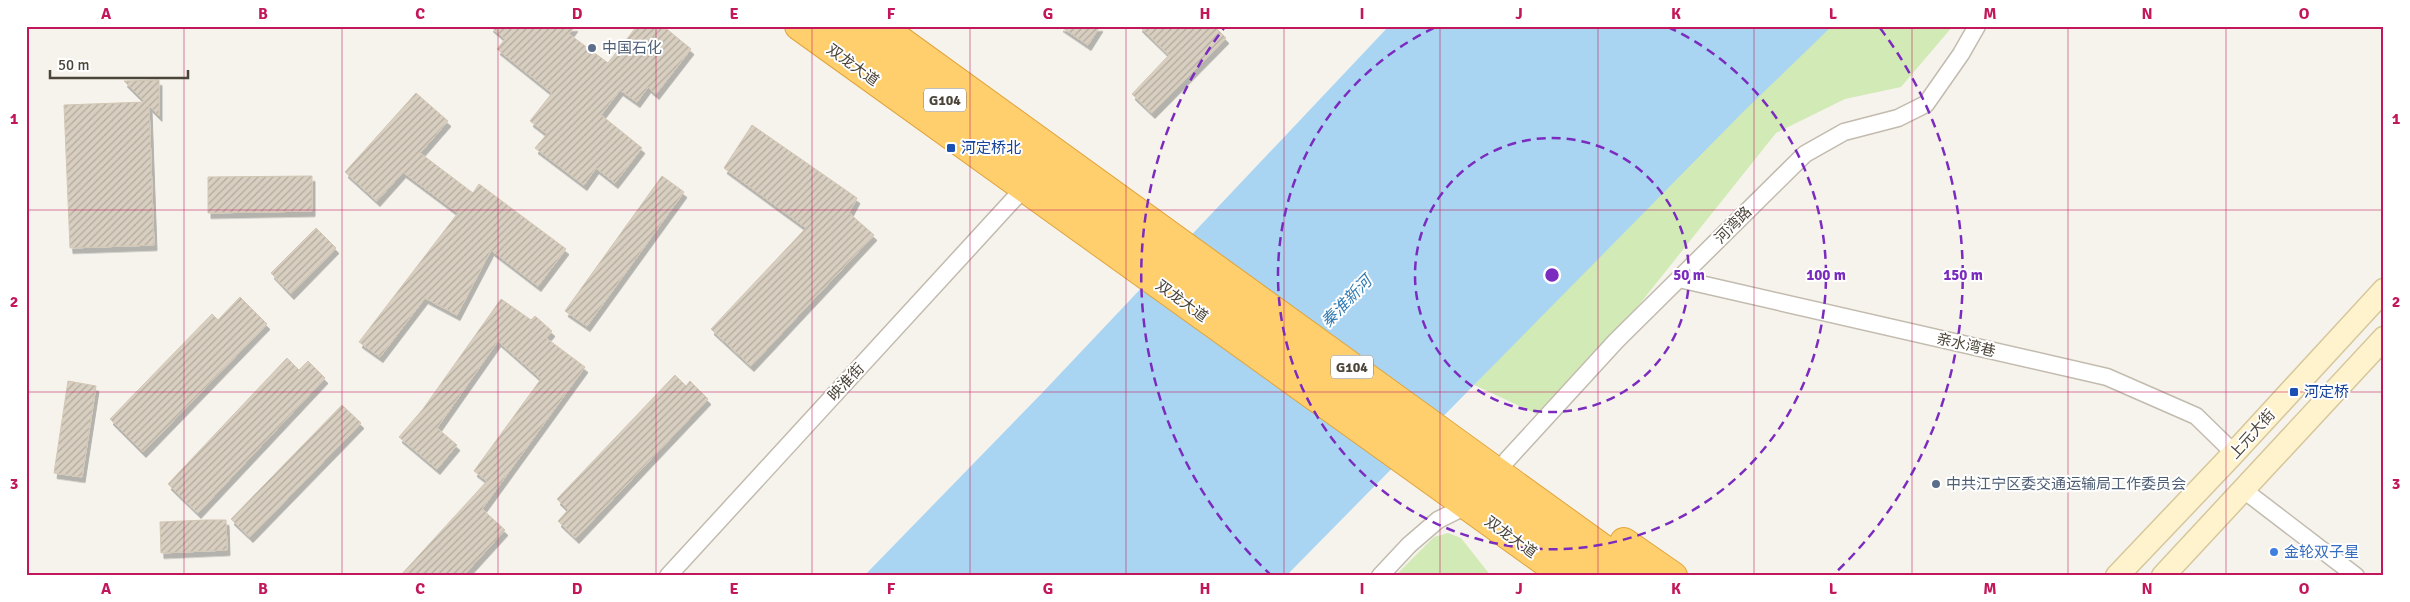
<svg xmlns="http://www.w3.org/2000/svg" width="2410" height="602" font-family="Signika,'Noto Sans SC',sans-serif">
  <defs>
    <pattern id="building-hatch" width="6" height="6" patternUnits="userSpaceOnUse" patternTransform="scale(1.25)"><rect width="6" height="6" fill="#d8cfc1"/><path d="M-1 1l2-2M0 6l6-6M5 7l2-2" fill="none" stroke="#b1aa9e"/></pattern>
    <filter id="shadow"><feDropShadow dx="3" dy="5.5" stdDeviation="0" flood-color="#0004"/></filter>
  </defs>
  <rect width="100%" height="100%" fill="#f6f3ec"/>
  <!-- park -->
  <path fill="#d2eab5" d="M1819,26H1953L1901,87L1845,99L1776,133L1548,419L1474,385Z
    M1448,533L1461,538L1491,576H1395L1434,537Z"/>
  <!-- water -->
  <path fill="#a9d4f2" d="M1389,26H1832L1743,112L1286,576H864L1044,391Z"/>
  <!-- building -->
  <path fill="url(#building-hatch)" stroke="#d3c7b4" filter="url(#shadow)" d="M490,26H575L569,34L608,63L637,26H663L691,49L656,94L648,87L637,102L620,90L601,115L642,148L615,183L596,168L584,185L535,148L547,134L530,121L552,93L497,49L505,39Z
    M1060,26H1100L1088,45Z
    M1139,26H1214L1226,38L1152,113L1132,94L1169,55Z
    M159,80V116L149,106L154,245L70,248L64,105L145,102L124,81Z
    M416,93L448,121L420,153L473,193L479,184L566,249L538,286L491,250L457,315L425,298L380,357L359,342L458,213L403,172L377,201L345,172Z
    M752,125L857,198L849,213L874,235L751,366L711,329L806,228L724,168Z
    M312,176V211L208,213V177Z
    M662,176L684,192L587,326L565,311Z
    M316,228L336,248L291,294L271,273Z
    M240,297L267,324L143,452L110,419L212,314L218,320Z
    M501,299L531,320L535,316L552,331L546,338L585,367L482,509L505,530L463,576H400L487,481L474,471L541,379L498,341L437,428L457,445L437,469L399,437L423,409Z
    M287,358L299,370L308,361L325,378L198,513L168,484Z
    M675,375L686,386L690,381L708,399L576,538L558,521L568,510L557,499Z
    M68,381L96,386L82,477L54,473Z
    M342,405L361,423L250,537L231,519Z
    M206,520H226L227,550L161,553L160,522Z"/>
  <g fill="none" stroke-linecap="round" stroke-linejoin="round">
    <!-- street casing -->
    <g stroke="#c2bbae" stroke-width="19">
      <path id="street" d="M1679,279L2107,377L2196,416L2234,453
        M1507,460L1616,341L1805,154L1844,132L1898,118L1926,104L1961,54L1977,26
        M2245,491L2356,576
        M668,576L1024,188
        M1380,576L1409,545L1438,520L1468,505"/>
    </g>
    <!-- secondary casing -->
    <g stroke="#d6c79b" stroke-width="25">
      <path id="secondary" d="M2117,576L2234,453L2384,290
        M2163,576L2384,338"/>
    </g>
    <!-- highway casing -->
    <g stroke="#e0a43c" stroke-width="30">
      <path id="highway" d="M799,26L1565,576
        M840,26L1050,175L1599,576
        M880,26L1641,576
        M1624,542L1673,576"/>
    </g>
    <!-- street -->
    <use href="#street" stroke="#fff" stroke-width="16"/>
    <!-- secondary -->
    <use href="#secondary" stroke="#fff3cd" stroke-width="22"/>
    <!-- highway -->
    <use href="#highway" stroke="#ffcf6e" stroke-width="28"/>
  </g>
  <!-- grid -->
  <path fill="none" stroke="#c2185b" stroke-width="1" stroke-opacity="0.55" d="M184,26V576M342,26V576M498,26V576M656,26V576M812,26V576M970,26V576M1126,26V576M1284,26V576M1440,26V576M1598,26V576M1754,26V576M1912,26V576M2068,26V576M2226,26V576M26,210H2384M26,392H2384"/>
  <!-- distance rings -->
  <g fill="none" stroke="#7b2cbf" stroke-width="2.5" stroke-dasharray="9 6">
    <circle cx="1552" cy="275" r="137"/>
    <path d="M1668 27A274 274 0 1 1 1436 27"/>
    <path d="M1272 576A411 411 0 0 1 1224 28M1880 28A411 411 0 0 1 1832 576"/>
  </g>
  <!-- markers -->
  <g fill="#5c6f8a" stroke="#fff" stroke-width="2">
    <circle cx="592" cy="48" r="5"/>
    <circle cx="1936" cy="484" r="5"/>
  </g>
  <g fill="#1a4fb4" stroke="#fff" stroke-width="2">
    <rect x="946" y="143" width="10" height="10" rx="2.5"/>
    <rect x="2289" y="387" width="10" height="10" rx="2.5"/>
  </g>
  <circle fill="#3f7fe0" stroke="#fff" stroke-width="2" cx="2274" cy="552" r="5"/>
  <g text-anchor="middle" stroke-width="4" stroke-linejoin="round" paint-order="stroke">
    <!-- shield labels -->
    <g fill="#fff" stroke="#817c74" stroke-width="1">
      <rect x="924" y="88.5" width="42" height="23" rx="4"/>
      <rect x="1331" y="355.5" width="42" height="23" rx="4"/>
    </g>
    <g font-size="14" font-weight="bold" fill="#4b4439">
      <text x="945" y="105">G104</text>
      <text x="1352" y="372">G104</text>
    </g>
    <!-- service labels -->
    <g font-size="15" fill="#4e5e75" stroke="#fff" text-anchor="start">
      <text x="602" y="53">中国石化</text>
      <text x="1946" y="489">中共江宁区委交通运输局工作委员会</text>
    </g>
    <!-- street labels -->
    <g font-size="15" fill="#4b4439" stroke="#fff">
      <text transform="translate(853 65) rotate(36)" y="5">双龙大道</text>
      <text transform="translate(1733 225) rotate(-45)" y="5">河湾路</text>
      <text transform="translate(1182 301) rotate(36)" y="5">双龙大道</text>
      <text transform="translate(1966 345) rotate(13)" y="5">亲水湾巷</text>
      <text transform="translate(846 382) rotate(-47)" y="5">映淮街</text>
      <text transform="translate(2252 434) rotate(-48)" y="5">上元大街</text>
      <text transform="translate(1511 537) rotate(36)" y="5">双龙大道</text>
    </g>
    <!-- transit labels -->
    <g font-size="15" fill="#164399" stroke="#fff" text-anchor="start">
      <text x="961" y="153">河定桥北</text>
      <text x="2304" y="397">河定桥</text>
    </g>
    <!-- shop labels -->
    <g font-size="15" fill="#366cbe" stroke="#fff" text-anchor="start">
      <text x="2284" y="557">金轮双子星</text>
    </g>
    <!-- water labels -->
    <g font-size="16" font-style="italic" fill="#2e7ab2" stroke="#fff">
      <text transform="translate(1346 301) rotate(-46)" y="6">秦淮新河</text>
    </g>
  </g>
  <circle cx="1552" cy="275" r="8" fill="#7b2cbf" stroke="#fff" stroke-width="2.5"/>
  <g font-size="15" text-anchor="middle" font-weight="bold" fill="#7b2cbf" stroke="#fff" stroke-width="4" stroke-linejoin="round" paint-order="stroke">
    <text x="1689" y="280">50 m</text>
    <text x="1826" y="280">100 m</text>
    <text x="1963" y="280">150 m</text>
  </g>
  <!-- border -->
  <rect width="2410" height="602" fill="none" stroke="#ffffff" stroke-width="55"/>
  <!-- scale -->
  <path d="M50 70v8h138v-8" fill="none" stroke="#4b4439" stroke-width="2.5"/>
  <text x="58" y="70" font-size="15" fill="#4b4439" stroke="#ffffff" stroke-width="4" paint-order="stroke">50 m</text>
  <rect x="28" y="28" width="2354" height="546" fill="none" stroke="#c2185b" stroke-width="2"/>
  <g font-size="16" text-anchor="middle" font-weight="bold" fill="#c2185b">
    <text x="106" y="19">A</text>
    <text x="263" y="19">B</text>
    <text x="420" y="19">C</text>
    <text x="577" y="19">D</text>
    <text x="734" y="19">E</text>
    <text x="891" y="19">F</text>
    <text x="1048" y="19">G</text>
    <text x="1205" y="19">H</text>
    <text x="1362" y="19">I</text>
    <text x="1519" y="19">J</text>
    <text x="1676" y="19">K</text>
    <text x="1833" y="19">L</text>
    <text x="1990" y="19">M</text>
    <text x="2147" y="19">N</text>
    <text x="2304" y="19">O</text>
    <text x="14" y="124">1</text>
    <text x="2396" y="124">1</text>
    <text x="14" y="307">2</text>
    <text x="2396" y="307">2</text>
    <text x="14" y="489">3</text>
    <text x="2396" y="489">3</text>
    <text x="106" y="594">A</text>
    <text x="263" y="594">B</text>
    <text x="420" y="594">C</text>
    <text x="577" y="594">D</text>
    <text x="734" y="594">E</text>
    <text x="891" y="594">F</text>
    <text x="1048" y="594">G</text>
    <text x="1205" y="594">H</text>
    <text x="1362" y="594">I</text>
    <text x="1519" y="594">J</text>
    <text x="1676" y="594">K</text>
    <text x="1833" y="594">L</text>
    <text x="1990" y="594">M</text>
    <text x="2147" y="594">N</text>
    <text x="2304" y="594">O</text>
  </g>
</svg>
